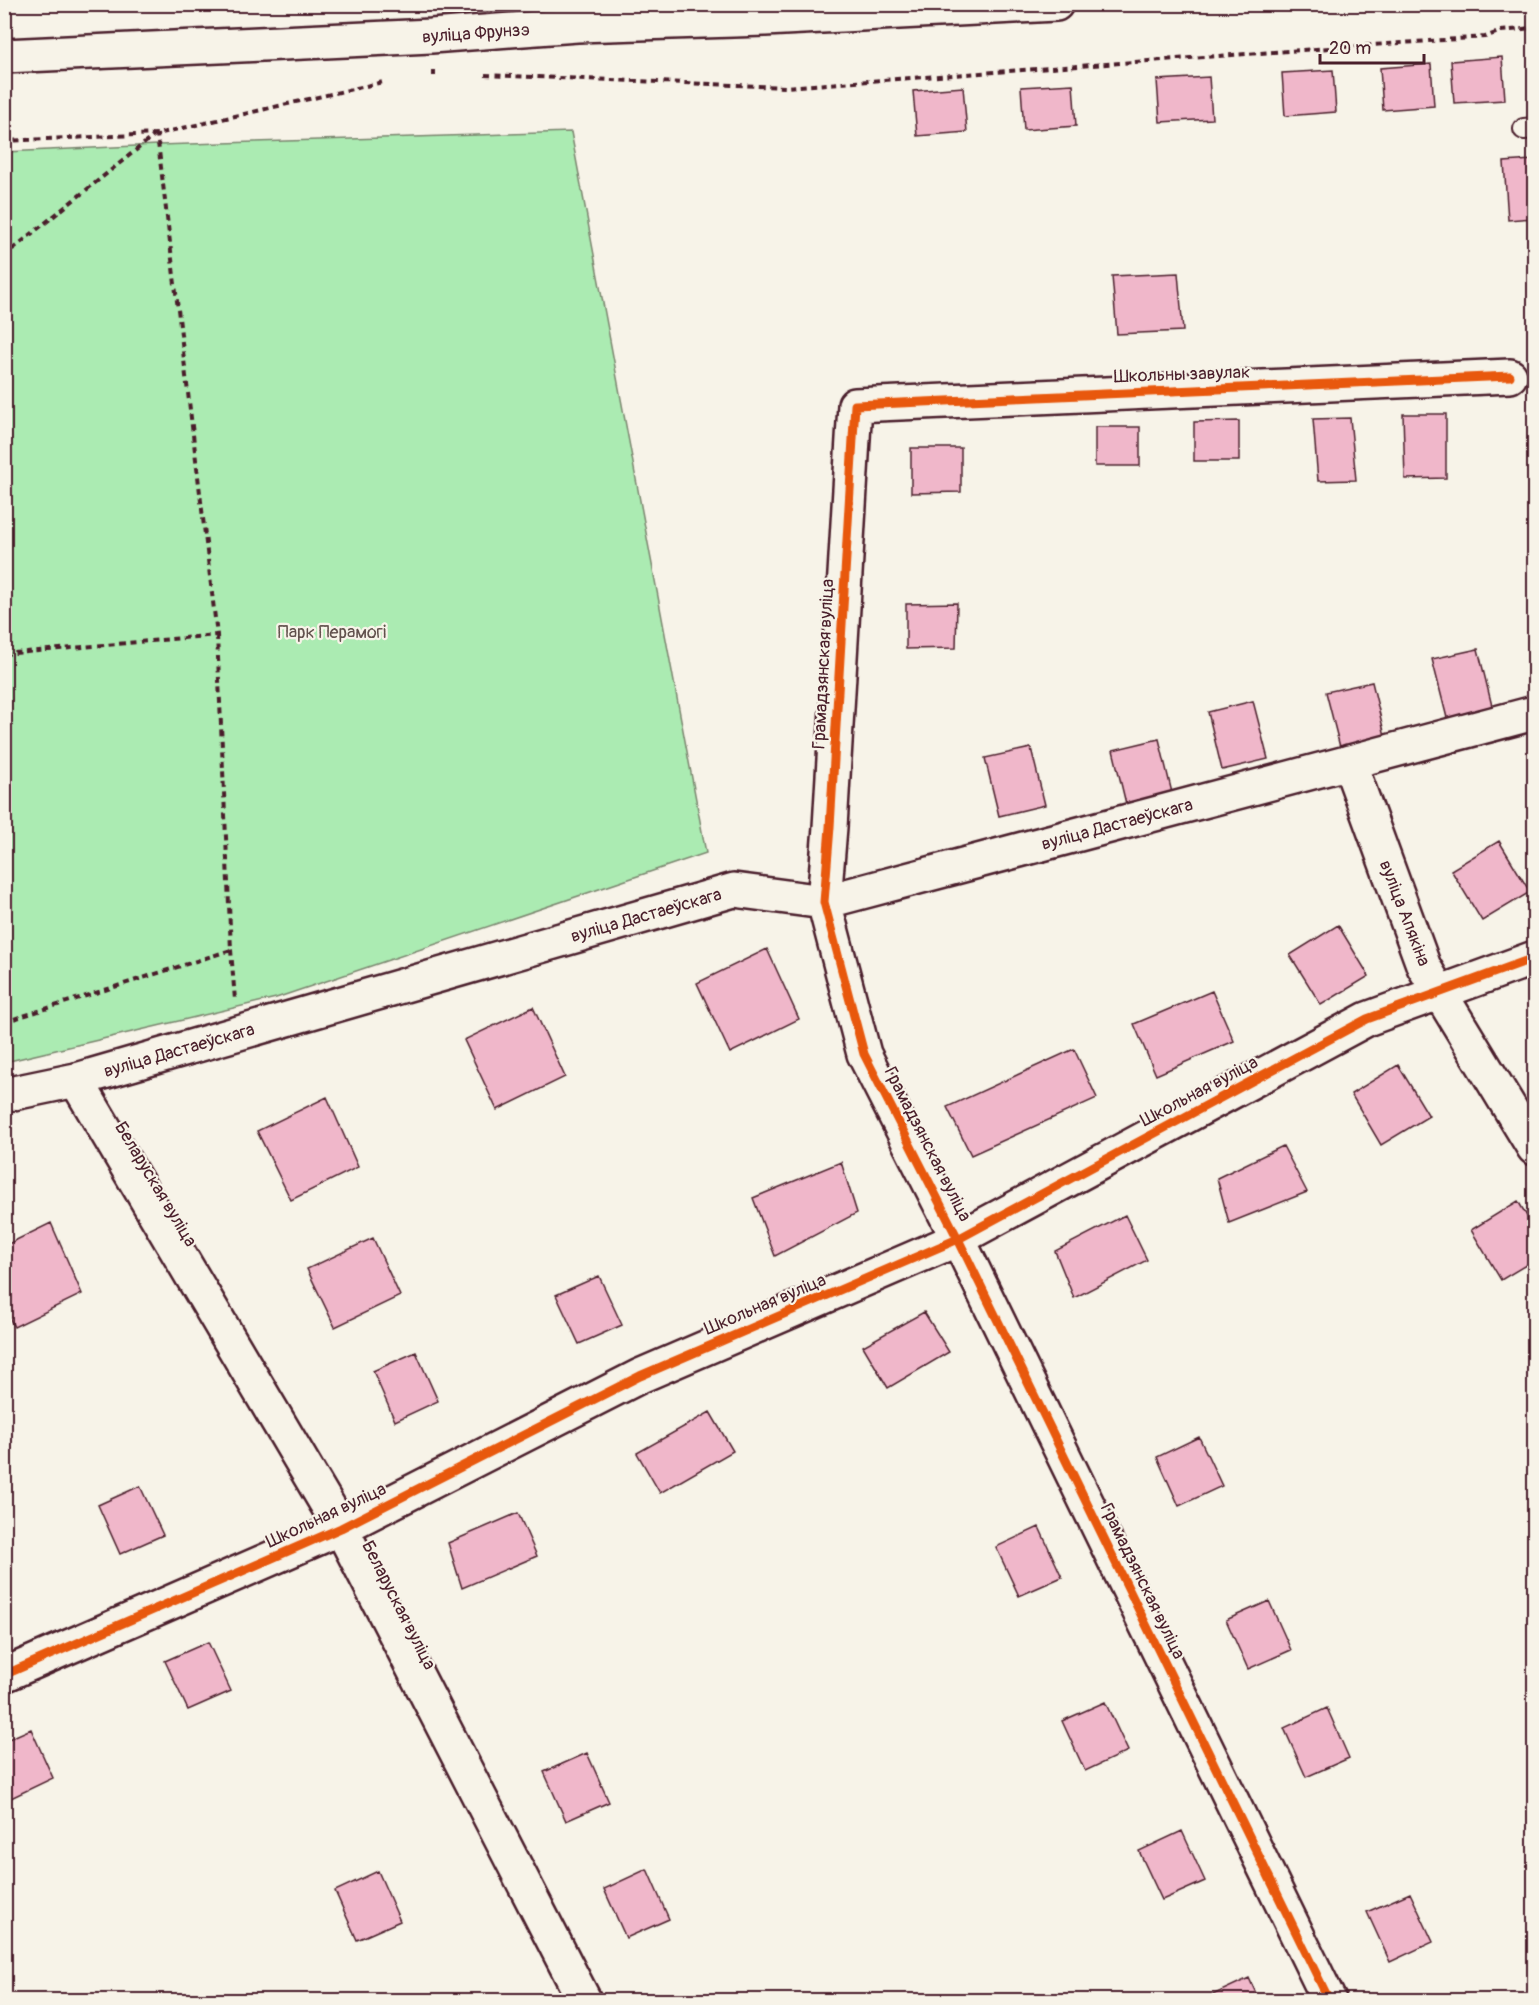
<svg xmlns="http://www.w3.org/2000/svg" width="1539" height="2005" font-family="Pangolin,sans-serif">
  <rect width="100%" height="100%" fill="#f7f3e8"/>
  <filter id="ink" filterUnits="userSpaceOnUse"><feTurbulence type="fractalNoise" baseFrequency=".0167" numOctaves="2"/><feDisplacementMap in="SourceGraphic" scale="12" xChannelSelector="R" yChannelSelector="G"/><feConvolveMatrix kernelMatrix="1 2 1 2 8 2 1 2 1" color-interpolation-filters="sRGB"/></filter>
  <g filter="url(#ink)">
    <!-- green -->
    <path fill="#abebb2" stroke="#7a856e" stroke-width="1.5" d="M571,132L706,853L276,998L5,1062V152L158,145Z"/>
    <!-- building -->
    <path fill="#f0b7ca" stroke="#4a1f2b" stroke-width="1.5" d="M1502,57L1505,100L1454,103L1451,61Z
      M1431,64L1434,106L1383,110L1380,68Z
      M1333,70L1336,112L1285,116L1282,73Z
      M1209,77L1212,119L1160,122L1157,80Z
      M1073,84L1076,126L1024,130L1021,87Z
      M963,87L967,132L917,136L913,91Z
      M1534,160V218L1508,220L1504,162Z
      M1178,273L1183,331L1117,334L1112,276Z
      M1403,414H1446V478L1405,479Z
      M1350,418L1356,480L1318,481L1313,419Z
      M1239,421V461H1194V422Z
      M1095,427H1140V466H1095Z
      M911,448H961V492L911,493Z
      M957,603L956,648L906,649V604Z
      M1478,649L1492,706L1447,718L1432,659Z
      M1372,682L1386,740L1341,751L1326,692Z
      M1253,701L1268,759L1222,770L1208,712Z
      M1159,739L1173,797L1127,808L1113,750Z
      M1031,748L1045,805L999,816L985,758Z
      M1499,841L1530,892L1482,921L1451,870Z
      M1338,925L1369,976L1321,1005L1290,955Z
      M767,949L799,1019L730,1053L697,983Z
      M1212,991L1234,1041L1156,1075L1134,1024Z
      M533,1007L565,1077L497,1110L464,1040Z
      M1074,1049L1097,1098L971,1155L947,1107Z
      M1398,1065L1429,1116L1381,1145L1351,1094Z
      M327,1097L358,1167L291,1200L257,1131Z
      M1283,1146L1307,1192L1229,1223L1217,1178Z
      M841,1162L857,1213L775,1256L753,1198Z
      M1518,1201L1534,1228V1260L1501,1280L1471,1230Z
      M1125,1215L1147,1260L1074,1298L1055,1251Z
      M51,1223L82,1294L14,1327L4,1307V1246Z
      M373,1238L400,1296L335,1327L307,1269Z
      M599,1276L622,1325L579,1344L556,1295Z
      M924,1312L949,1352L888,1388L863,1346Z
      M416,1352L438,1401L395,1421L373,1371Z
      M710,1412L733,1451L660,1493L637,1453Z
      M1199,1437L1222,1486L1179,1506L1157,1457Z
      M140,1486L163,1535L120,1554L98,1505Z
      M518,1513L537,1556L462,1588L448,1543Z
      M1039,1527L1062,1577L1019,1596L996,1547Z
      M1269,1601L1291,1650L1248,1669L1226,1620Z
      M208,1642L231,1691L188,1710L165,1661Z
      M1105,1702L1128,1751L1085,1771L1062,1721Z
      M1327,1708L1349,1758L1306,1777L1284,1728Z
      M31,1729L53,1778L11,1798L4,1784V1741Z
      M587,1753L609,1802L566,1821L544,1772Z
      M1182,1831L1205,1881L1162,1900L1139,1851Z
      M647,1869L669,1919L626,1938L604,1889Z
      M378,1871L400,1921L357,1940L335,1891Z
      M1410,1893L1433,1942L1390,1962L1367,1912Z
      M1249,1978L1259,2000H1207L1206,1998Z"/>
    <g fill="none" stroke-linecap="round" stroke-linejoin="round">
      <!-- service casing -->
      <g stroke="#4a1f2b" stroke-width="24">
        <path id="service" d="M1524,129L1534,128"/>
      </g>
      <!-- minor casing -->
      <g stroke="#4a1f2b" stroke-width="38">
        <path id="minor" d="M1349,762L1424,967L1534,1148
          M76,1080L341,1528L584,2000
          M4,1095L76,1080L734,890L824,902L1534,713
          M4,1675L341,1528L640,1376L958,1239L1367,1019L1534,958
          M1329,2000L958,1239L864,1054L824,902L830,827L855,405L1510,376"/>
      </g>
      <!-- tertiary casing -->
      <g stroke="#4a1f2b" stroke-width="38">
        <path id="tertiary" d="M4,56L431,36L577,25L765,19L1056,4"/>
      </g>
      <!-- path -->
      <path stroke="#4a1f2b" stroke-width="4" stroke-dasharray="6 4.5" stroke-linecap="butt" d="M434,70V78
        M485,75L785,87L1485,37L1501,31L1534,28
        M4,141L157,134L383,82
        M4,256L156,134
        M217,635L231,950L235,1000
        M4,654L217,635L157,134
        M4,1022L231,950"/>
      <!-- service -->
      <use href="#service" stroke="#f7f3e8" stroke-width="20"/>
      <!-- minor -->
      <use href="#minor" stroke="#f7f3e8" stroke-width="33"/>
      <!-- tertiary -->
      <use href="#tertiary" stroke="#f7f3e8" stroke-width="33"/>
      <!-- cycleway casing -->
      <g stroke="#f7f3e8" stroke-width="13">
        <path id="cycleway" d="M4,1675L341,1528L640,1376L958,1239L1367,1019L1534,958
          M1329,2000L958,1239L864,1054L824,902L830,827L855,405L1510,376"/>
      </g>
      <!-- cycleway -->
      <use href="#cycleway" stroke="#e8590c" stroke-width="9"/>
    </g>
  </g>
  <g text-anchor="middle" stroke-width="4.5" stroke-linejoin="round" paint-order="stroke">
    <!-- street labels -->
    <g font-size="18" fill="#4a1f2b" stroke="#f7f3e8">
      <text transform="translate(476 33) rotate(-4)" y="6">вуліца Фрунзэ</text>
      <text transform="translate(1182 374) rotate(-2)" y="6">Школьны завулак</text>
      <text transform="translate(823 664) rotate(-87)" y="6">Грамадзянская вуліца</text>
      <text transform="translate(1117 824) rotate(-15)" y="6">вуліца Дастаеўскага</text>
      <text transform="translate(1405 913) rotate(69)" y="6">вуліца Апякіна</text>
      <text transform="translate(646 915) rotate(-16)" y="6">вуліца Дастаеўскага</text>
      <text transform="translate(179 1050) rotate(-16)" y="6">вуліца Дастаеўскага</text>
      <text transform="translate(1199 1091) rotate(-28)" y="6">Школьная вуліца</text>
      <text transform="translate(928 1144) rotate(63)" y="6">Грамадзянская вуліца</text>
      <text transform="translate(156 1184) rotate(59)" y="6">Беларуская вуліца</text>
      <text transform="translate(765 1304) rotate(-23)" y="6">Школьная вуліца</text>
      <text transform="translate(326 1515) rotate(-25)" y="6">Школьная вуліца</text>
      <text transform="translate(1143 1581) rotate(64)" y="6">Грамадзянская вуліца</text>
      <text transform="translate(399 1605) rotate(63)" y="6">Беларуская вуліца</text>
    </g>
    <!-- park labels -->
    <g font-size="18" fill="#62524d" stroke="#f7f3e8">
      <text x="332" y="638">Парк Перамогі</text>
    </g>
  </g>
  <!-- margin -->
  <rect width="1539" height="2005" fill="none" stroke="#f7f3e8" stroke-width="24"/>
  <rect x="12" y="12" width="1515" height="1981" fill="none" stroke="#4a1f2b" stroke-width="2" filter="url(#ink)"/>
  <!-- scale -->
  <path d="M1320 54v9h104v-9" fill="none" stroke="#4a1f2b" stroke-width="3"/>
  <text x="1329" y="54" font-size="18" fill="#4a1f2b" stroke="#f7f3e8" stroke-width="4.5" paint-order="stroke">20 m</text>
</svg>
